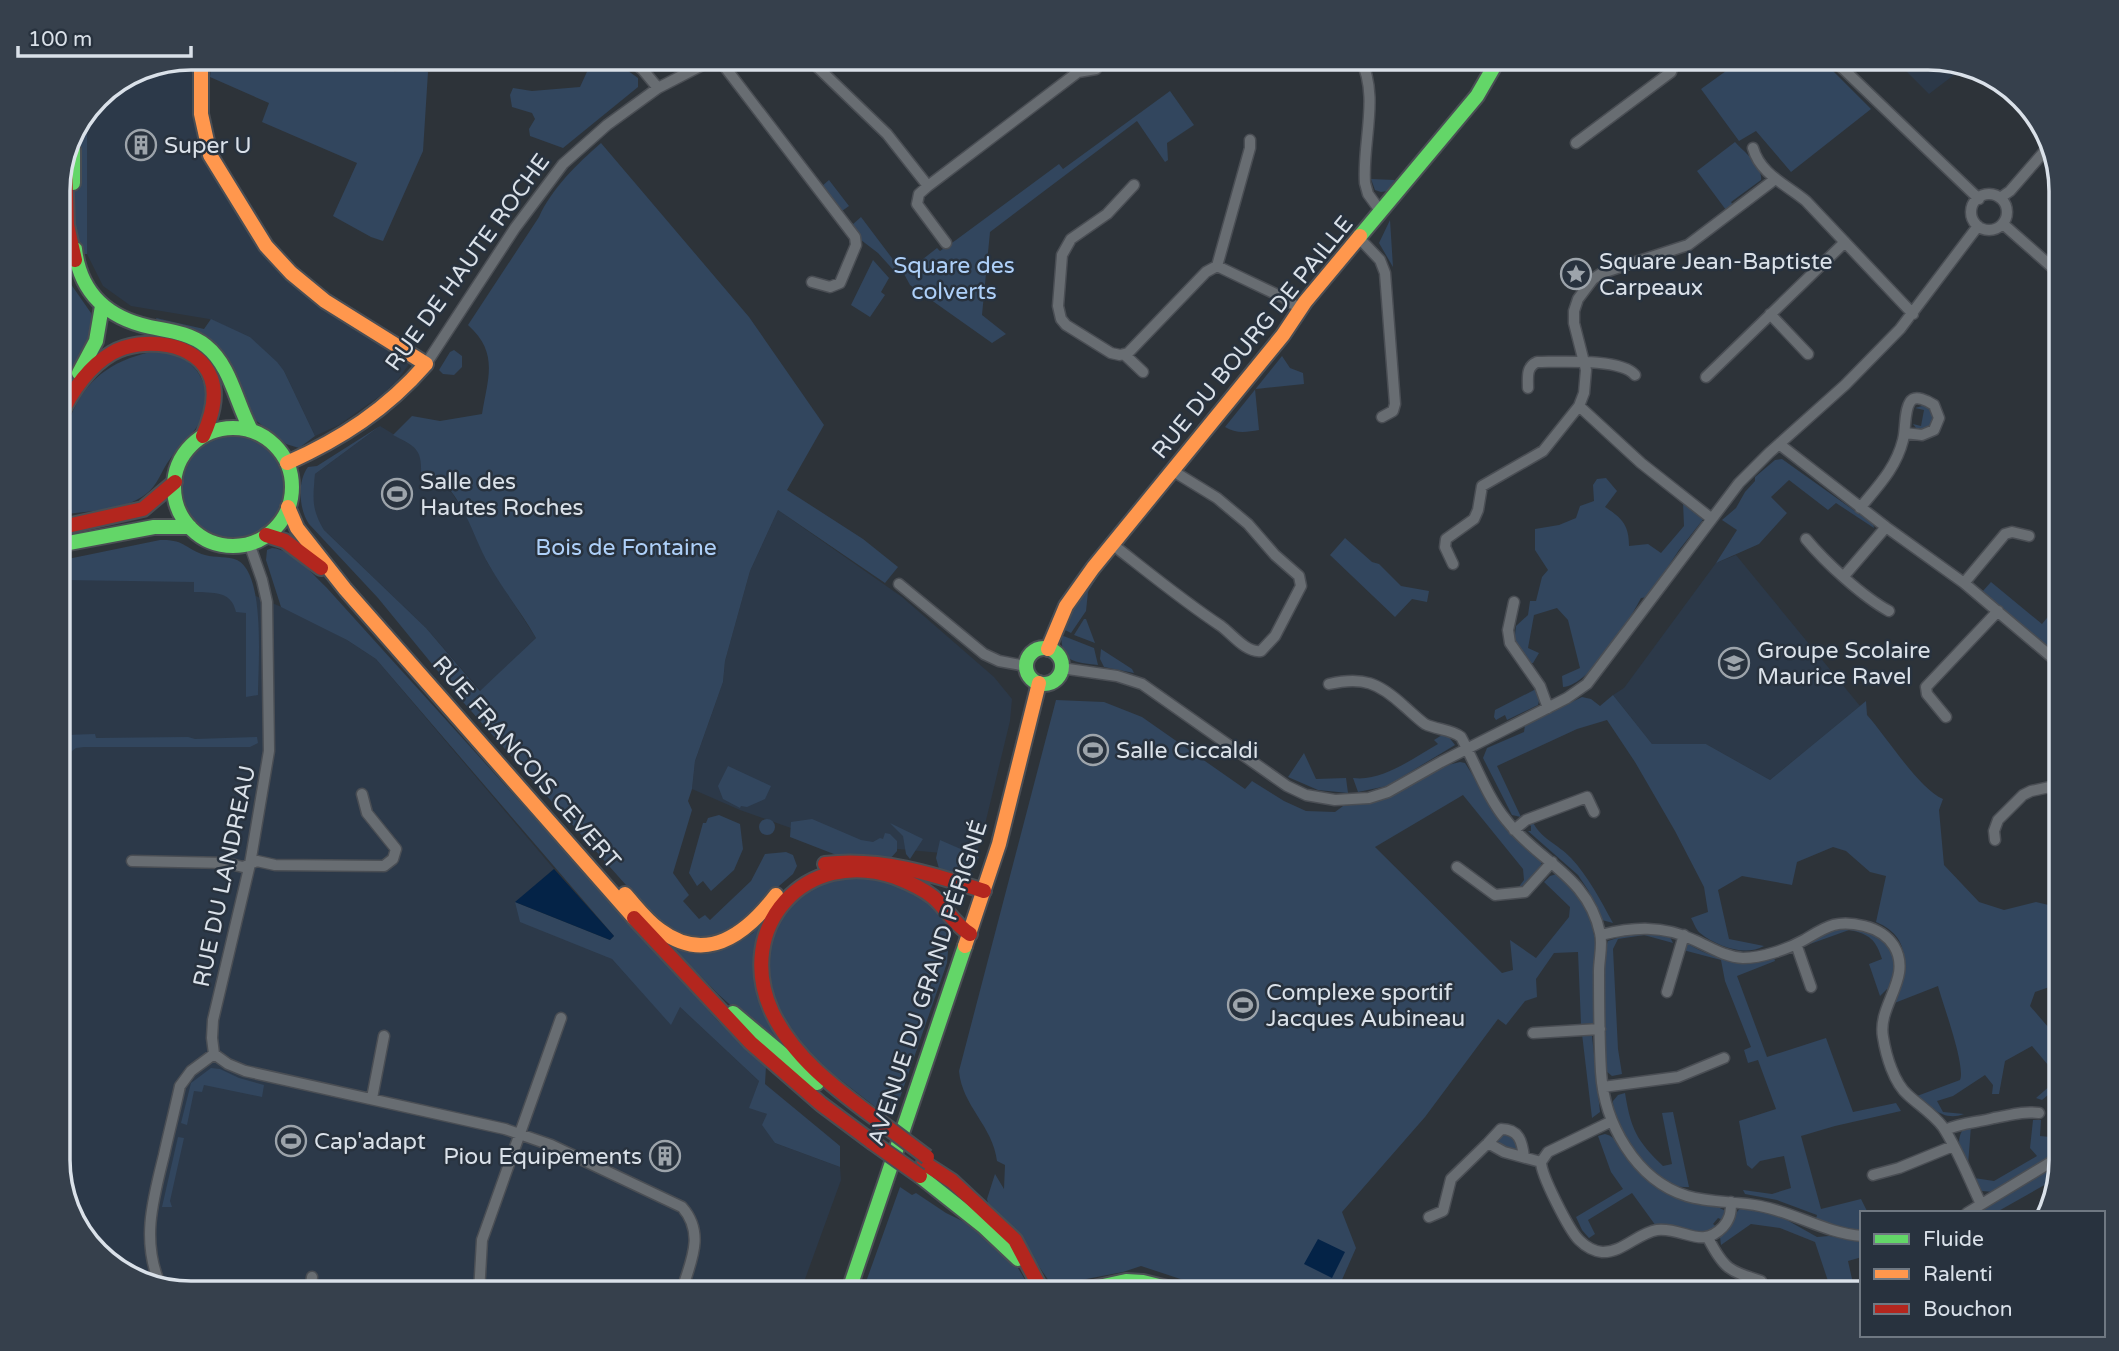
<svg xmlns="http://www.w3.org/2000/svg" width="2119" height="1351" font-family="'Varela Round',sans-serif">
  <rect width="100%" height="100%" fill="#2d3339"/>
  <!-- built -->
  <path fill="#2c3949" d="M191,58H199L203,139L278,260L415,356L396,382L384,393L339,425L315,436L284,371L250,337L209,319L131,306L103,286L87,254V119L97,97L140,68Z
    M1893,58H1928L1963,68L1929,94Z
    M380,426L418,449L430,473L452,493L468,518L487,562L536,638L481,691L426,628L324,530L314,513L312,502L315,474Z
    M778,510L902,597L994,677L1012,699L1010,721L981,841L974,856L833,843L740,810L692,789L695,761L723,682L725,661L750,571Z
    M1736,555L1860,706L1770,780L1706,744H1652L1613,695L1624,688L1716,563Z
    M191,577L242,590L305,617L347,640L376,659L554,869L516,902L612,959L671,1024L679,1006L759,1081L750,1107L767,1114L775,1143L840,1167L841,1180L800,1293H191L117,1271L76,1227L58,1168V709L65,708V580Z"/>
  <!-- green -->
  <path fill="#32465e" d="M212,58H398L394,72L409,68L428,72L423,151L383,241L371,237L333,216L357,163L262,122L269,103L210,77Z
    M1744,58H1772L1832,70L1871,109L1791,172L1756,131L1739,141L1701,89Z
    M591,63L624,68L638,78V87L563,148L530,136L529,129L535,119L532,113L512,107L510,95L513,88L532,91L580,87Z
    M1170,91L1194,125L1167,143L1168,160L1165,162L1137,121L990,232L982,315L1006,334L992,343L910,285L904,274H897L878,253L861,240V236L852,225L861,217L904,274L937,248L940,251L956,240L1059,164L1063,169Z
    M87,119V254L65,255L68,280L91,313L94,330L58,397V183Z
    M1735,142C1744,152 1763,166 1761,180L1731,202L1733,205L1726,210L1697,171Z
    M601,143L749,317L824,425L787,490L863,539L898,567L885,583L778,510L750,571L725,661L723,682L695,761L692,789L688,801L692,810L673,873L689,895L683,901L699,919L705,915L710,920L751,881L765,854L786,852L793,855L797,866L793,874L779,886L740,930L714,938L685,937L658,921L464,703L378,598L309,524C299,510 297,481 308,467L317,466L380,426L315,474C313,499 311,508 324,530L426,628L480,691L536,638C522,613 503,590 489,565C472,537 459,477 421,472C422,447 413,446 393,435L412,416L440,421L482,414C488,377 499,353 468,325L539,217C552,188 577,164 601,143Z
    M1371,179L1395,180L1387,191L1381,192L1375,190Z
    M829,180L849,206L842,211L822,186Z
    M1390,220L1393,267L1379,243Z
    M873,260L889,278L881,292L885,295L870,317L851,305Z
    M156,318L204,329L211,319L250,337L277,362L284,371L315,436L299,448L286,444L250,416L226,362L158,323Z
    M454,350L462,356V367L454,375L443,374L439,370L450,352Z
    M151,352C160,353 170,352 177,355C203,367 214,396 200,422C192,436 179,446 170,459C161,471 158,485 146,494C123,512 85,511 58,515C58,442 65,370 151,352Z
    M1282,356L1290,368L1303,373L1304,384L1255,389L1259,430C1247,432 1236,434 1225,427Z
    M1922,406L1929,407L1935,414L1934,423L1924,429L1916,428L1913,424L1921,426L1924,410L1915,408Z
    M182 487a51 51 0 1 1 102 0a51 51 0 1 1-102 0Z
    M1782,459L1873,524L1874,528L1836,503L1828,510L1789,480L1771,497L1787,513L1759,544L1716,563L1737,530L1722,520L1736,508L1745,492L1755,481V477L1775,460Z
    M1606,478L1617,491L1605,507C1622,518 1629,525 1629,546L1648,544L1661,553L1684,526L1683,502L1705,517L1679,550L1648,597L1641,598C1629,621 1591,685 1563,687L1562,676L1580,668L1568,620L1557,608L1534,615L1528,648L1539,653L1533,663H1529L1514,643L1516,626L1528,615L1530,601H1536L1542,577L1548,570L1535,550V529L1559,525L1576,518L1580,506L1594,501L1593,485L1597,479Z
    M1345,538L1372,562L1379,564L1401,586L1429,591L1427,602L1412,599L1395,617L1330,555Z
    M160,540C185,539 185,549 205,555C216,558 228,556 237,560C266,574 258,666 258,695L246,697V613L236,612C231,590 213,593 194,592V582L65,580V735L95,734L96,738L188,737L195,739L257,737L258,743L250,747H84L76,748L68,754H58V561Z
    M272,548C294,550 310,572 326,587L718,1021L766,1066L765,1084L840,1146V1167L775,1143L762,1125L767,1114L749,1108L759,1081L680,1007L671,1025L612,959L520,922L515,902L610,940L614,936L376,659L347,640L281,607L266,560L267,550Z
    M1106,562L1088,592L1086,611L1071,633L1063,629L1079,596Z
    M1991,582L2042,624L2061,601V658L1982,592Z
    M1084,619H1086L1095,643L1074,635Z
    M1061,635L1094,648L1098,665C1074,662 1062,663 1061,635Z
    M1101,649L1132,669L1134,673L1104,667L1100,659Z
    M1536,689L1540,697L1538,705L1507,720L1505,715L1496,720L1494,717L1495,710Z
    M1613,695L1652,744H1706L1770,780L1866,701L1867,715C1886,736 1919,789 1943,799L1939,810L1944,865L1979,902L2004,910L2036,902L2061,908V983L2035,992L2030,1006L2061,1042V1084L2042,1100L2036,1098L2059,1078L2032,1046L2005,1061L1999,1094H1992L1993,1085L1985,1075L1953,1096L1937,1101L1943,1112L1964,1114C1943,1122 1932,1107 1917,1096L1960,1080C1966,1066 1943,1005 1938,986L1892,1004C1905,973 1916,939 1876,922L1886,876L1870,872L1846,851L1833,847L1797,862L1792,885L1742,876L1718,890L1729,939L1764,946C1745,957 1716,946 1700,933C1696,930 1694,923 1691,918L1708,912L1704,887L1675,831L1635,762L1607,720L1577,729L1497,766L1521,817L1512,815L1483,758L1487,748L1524,732L1525,725L1582,697L1591,699L1600,706Z
    M1056,700L1104,702L1142,717L1245,789L1252,781L1284,801L1306,811L1335,812L1343,806L1379,801L1448,765L1460,762L1465,763L1507,829L1542,861C1540,872 1529,883 1518,888L1524,880L1523,869L1463,795L1375,847L1502,973L1513,970L1510,940L1536,958L1569,917L1570,907L1544,882L1550,876L1560,873C1569,884 1579,895 1586,909C1602,942 1595,987 1595,1023L1581,1024L1578,952L1554,953L1536,979L1537,997L1525,1001L1506,1025L1498,1019L1425,1117L1342,1212L1356,1248L1337,1291L1343,1293H1223L1141,1266L1123,1272L1055,1285L1049,1281L1024,1245L989,1207L987,1199L995,1174L1004,1189L1005,1165L997,1161C993,1126 962,1106 959,1071Z
    M1442,735L1448,736L1455,745L1387,786L1358,792L1353,778C1382,782 1413,758 1438,744L1434,740Z
    M1304,753L1316,779L1346,778L1348,793L1318,790L1288,777Z
    M728,766L771,786L765,799L747,807L741,806L740,808L723,799L718,786Z
    M719,815L740,824L743,849L734,870L711,891L703,881L697,886L689,873L703,823H706L708,818Z
    M759 827a8 8 0 1 1 16 0a8 8 0 1 1-16 0Z
    M812,819L861,840L873,842L880,838L883,839L885,833L890,834L897,841V851L890,859L839,856L790,837L791,822Z
    M1532,820C1539,838 1558,844 1571,858C1588,876 1601,901 1613,923L1602,920L1588,890L1578,875L1528,831H1531V826L1528,824Z
    M890,823L923,839L910,859L906,854L903,836Z
    M940,840L979,857C968,879 964,881 940,872L936,858Z
    M860,875L898,884L927,898L950,927L947,963L894,1115L882,1108L878,1109L834,1075L810,1060L792,1037L768,987L765,947L780,912L814,883Z
    M762,920L757,954L793,1052L787,1056L718,994L669,944L670,942L742,940L753,933Z
    M1843,927C1885,929 1904,949 1889,989H1887L1880,996L1869,964L1882,959C1876,940 1870,934 1849,930L1810,944L1818,934Z
    M1655,933L1670,937L1673,943L1644,935L1618,939L1613,949L1618,1049L1622,1074L1612,1076L1606,1071L1605,1066V950L1608,941L1629,934Z
    M1688,944C1714,959 1745,969 1774,957L1775,961L1737,976L1767,1057L1826,1038L1853,1112L1896,1103L1901,1111L1835,1126L1801,1136L1821,1209L1861,1199L1868,1213H1862V1231L1842,1228L1816,1219L1817,1215L1777,1200L1745,1194L1743,1190L1772,1194L1791,1188L1784,1156L1760,1161L1752,1169L1747,1165L1739,1121L1776,1109L1758,1060L1748,1063L1744,1050L1751,1047L1725,981L1721,960L1683,950Z
    M1582,1034L1592,1036L1600,1112L1592,1118Z
    M211,1068L220,1069L239,1078L264,1085L262,1097L204,1085L202,1092L194,1091L187,1125L181,1123L191,1083Z
    M1625,1093C1631,1129 1636,1140 1663,1166L1672,1164L1662,1113L1673,1112L1689,1187C1683,1187 1677,1187 1672,1185C1647,1176 1612,1127 1613,1101L1618,1095Z
    M2033,1120H2041L2040,1136L2061,1138V1150L1994,1192L1982,1191L1974,1178L1994,1181L2037,1156L2030,1148Z
    M1971,1126L1968,1165C1962,1153 1955,1144 1962,1131Z
    M1498,1133L1512,1134L1519,1145L1517,1149L1511,1150L1498,1144Z
    M1605,1134C1618,1137 1622,1151 1631,1161C1644,1175 1660,1189 1678,1198C1690,1203 1718,1204 1725,1211L1723,1220L1718,1218L1713,1224L1717,1227C1700,1238 1675,1226 1656,1226L1632,1193L1588,1220L1595,1234L1589,1238L1582,1230L1576,1217L1623,1189L1611,1172L1598,1136Z
    M178,1137L184,1138L170,1201L172,1207H162Z
    M2058,1164L2055,1179L1995,1213H1975Z
    M900,1187L912,1195L916,1193L946,1213L979,1229L1015,1263L1033,1293H862Z
    M1743,1206L1778,1215L1817,1237L1829,1236L1862,1242V1257L1848,1261L1854,1288L1862,1290V1293H1832L1815,1242L1780,1228L1751,1224L1721,1245L1720,1237C1727,1229 1736,1210 1743,1206Z"/>
  <!-- water -->
  <path fill="#042347" d="M554,869L614,936L610,940L515,902Z
    M1318,1239L1345,1252L1332,1278L1304,1264Z"/>
  <g fill="none" stroke-linecap="round" stroke-linejoin="round">
    <!-- stream -->
    <path stroke="#042347" stroke-width="3.5" d="M1114,1293L1125,1291L1145,1293"/>
    <!-- street casing -->
    <g stroke="#4a4e54" stroke-width="13">
      <path id="street" d="M629,58L643,70L658,88
        M718,58L855,237L856,245L840,283L830,287L812,282
        M808,58L887,134L928,186L1078,72L1096,69
        M1213,58V62
        M1360,58C1380,96 1362,142 1365,183L1368,194L1381,212
        M1832,58L1979,199
        M1576,143L1671,72L1673,65L1670,58
        M1753,148C1760,174 1787,185 1806,201L1913,314
        M1134,185L1107,214L1071,239L1062,255L1058,306L1061,319L1066,325L1111,353L1120,355L1128,353L1206,272L1217,266L1284,298L1300,309
        M928,186L919,194L917,204L946,243
        M1971 212a18 18 0 1 1 36 0a18 18 0 1 1-36 0Z
        M2000,198L2010,191L2049,146
        M2003,224L2061,275
        M1360,239L1380,260L1385,273L1395,404L1393,411L1382,417
        M1217,266L1250,148V140
        M1770,314L1808,354
        M1124,354L1143,372
        M426,364L515,228L563,164L607,125L658,88L716,58
        M1706,377L1845,242
        M1528,388C1528,377 1526,367 1537,362C1560,362 1621,358 1635,375
        M1579,406L1641,463L1712,519
        M1779,444L1886,527L1964,583L2061,665
        M1860,508C1878,486 1896,468 1903,440C1906,429 1904,411 1910,402C1915,394 1928,401 1934,405L1939,418L1934,430L1922,435L1905,433
        M1806,539C1825,562 1863,597 1889,611
        M249,543L262,580L267,602L269,751L250,864L213,1020L212,1038L214,1054L228,1064L245,1071L505,1129L551,1145L682,1207C706,1234 690,1263 681,1293
        M1112,544C1148,572 1183,601 1221,626C1232,634 1246,653 1261,651L1275,636L1301,586L1299,576L1275,555L1248,524L1217,498L1173,471
        M1453,564L1445,547L1446,539L1474,519L1478,510L1482,486L1543,451L1579,406L1584,393L1586,370L1574,323V311L1578,299L1593,279L1602,273L1688,245L1774,180
        M1844,576L1886,527
        M1964,583L2005,534L2012,532L2029,536
        M899,584L984,654L999,661L1026,666
        M1514,602L1508,630L1510,643L1540,686L1548,708
        M1061,668L1117,676L1142,684L1287,786L1306,795L1335,800L1369,798L1388,792L1441,762L1567,698L1587,684L1739,483L1769,453L1845,385L1900,329L1978,226
        M1329,684C1363,676 1379,683 1404,706C1411,712 1418,719 1425,724C1437,730 1451,729 1461,737C1476,765 1487,797 1507,821C1539,862 1588,876 1600,933C1603,945 1599,959 1599,971C1599,1004 1599,1038 1601,1072C1604,1122 1635,1180 1687,1196C1710,1203 1736,1201 1760,1206C1796,1213 1825,1233 1862,1236
        M1946,717L1927,694L1926,687L1998,611
        M1514,830L1526,820L1587,797L1594,812
        M1995,840L1994,831L1998,820L2023,795L2031,791L2059,785L2061,781
        M132,861L226,863L243,867L257,861L275,865L384,866L393,859L396,849L367,813L362,794
        M1457,867L1495,895L1525,892L1552,862
        M1601,935C1633,927 1663,925 1694,940C1710,947 1725,957 1743,958C1762,958 1788,949 1804,940C1826,927 1836,919 1864,926C1876,929 1887,935 1894,946C1913,978 1877,1005 1883,1037C1886,1056 1894,1083 1908,1095C1920,1106 1933,1114 1943,1127C1958,1150 1969,1179 1981,1204
        M1796,944L1811,987
        M1667,992L1684,935
        M1533,1033L1600,1029
        M1603,1087L1678,1077L1724,1058
        M372,1098L384,1036
        M1612,1121L1548,1152L1541,1162C1541,1175 1569,1230 1579,1240C1585,1246 1593,1251 1602,1252C1622,1253 1638,1233 1657,1230C1684,1227 1701,1250 1723,1227C1730,1219 1731,1213 1731,1202
        M1945,1130C1963,1122 1976,1123 1994,1118C2011,1115 2022,1111 2039,1113
        M1524,1157C1522,1141 1519,1129 1501,1129L1488,1143L1504,1152L1541,1162
        M1873,1175L1899,1168L1953,1146
        M1967,1213L2061,1156
        M1429,1217L1443,1211L1451,1179L1488,1143
        M1708,1238C1724,1269 1729,1271 1761,1281
        M160,1284C141,1241 153,1199 164,1155C169,1132 175,1109 180,1086L191,1071L214,1054
        M310,1293L312,1277
        M479,1293L482,1240L561,1018"/>
    </g>
    <!-- fast casing -->
    <g stroke="#4a4e54" stroke-width="18">
      <path id="fast" d="M73,150V183
        M1360,236L1477,96L1499,58
        M75,249C80,293 108,318 150,327C169,331 190,333 206,346C231,366 236,403 251,430
        M79,373L96,341L102,306
        M174 487a59 59 0 1 1 118 0a59 59 0 1 1-118 0Z
        M58,545L154,527H190
        M1026 666a18 18 0 1 1 36 0a18 18 0 1 1-36 0Z
        M733,1013L817,1083
        M920,1176L983,1226L1018,1259
        M848,1293L965,946
        M1071,1293L1126,1281L1143,1282L1187,1293"/>
    </g>
    <!-- slow casing -->
    <g stroke="#4a4e54" stroke-width="18">
      <path id="slow" d="M201,58V114L210,155L266,246L291,273L325,301L426,364C387,409 341,439 287,463
        M288,507L297,528L345,589L634,918
        M1048,649L1066,606L1093,568L1283,335L1305,302L1360,236
        M625,894C636,906 646,920 660,930C707,965 747,933 776,895
        M965,946L999,844L1039,683"/>
    </g>
    <!-- jam casing -->
    <g stroke="#4a4e54" stroke-width="18">
      <path id="jam" d="M65,167L67,225L75,260
        M58,420C70,394 86,368 112,353C142,336 198,341 211,378C218,397 211,418 203,436
        M58,528L143,509L175,482
        M266,535L285,541L321,568
        M825,864C879,857 933,874 984,891
        M634,918L751,1043L821,1104L872,1142
        M879,1121C839,1091 794,1059 772,1012C733,927 806,846 895,877C908,882 922,888 933,897C946,908 954,924 970,934
        M924,1163L952,1181L1015,1240L1043,1293"/>
    </g>
    <!-- street -->
    <use href="#street" stroke="#686d72" stroke-width="10"/>
    <!-- fast -->
    <use href="#fast" stroke="#63d668" stroke-width="14"/>
    <!-- slow -->
    <use href="#slow" stroke="#ff974d" stroke-width="14"/>
    <!-- jam -->
    <use href="#jam" stroke="#b3261e" stroke-width="14"/>
    <!-- jam-bridge casing -->
    <g stroke="#4a4e54" stroke-width="18" stroke-linecap="butt">
      <path id="jam-bridge" d="M879,1121L927,1157
        M872,1142L920,1176"/>
    </g>
    <!-- jam-bridge -->
    <use href="#jam-bridge" stroke="#b3261e" stroke-width="14"/>
  </g>
  <!-- icons -->
  <defs>
    <g id="building-ring" transform="scale(1.575)"><circle r="9.5" fill="#28323e" stroke="#9da4ab" stroke-width="1.5"/><path d="M-4-6H4V6H1V3H-1V6H-4ZM-2.5-4.3h1.7v1.8h-1.7ZM.8-4.3h1.7v1.8H.8ZM-2.5-1h1.7V.8h-1.7ZM.8-1h1.7V.8H.8Z" fill="#9da4ab"/></g>
    <g id="sight-ring" transform="scale(1.575)"><circle r="9.5" fill="#28323e" stroke="#9da4ab" stroke-width="1.5"/><path d="M0-6L1.8-2.2L6-1.7L2.9 1.2L3.7 5.4L0 3.3L-3.7 5.4L-2.9 1.2L-6-1.7L-1.8-2.2Z" fill="#9da4ab"/></g>
    <g id="stadium-ring" transform="scale(1.575)"><circle r="9.5" fill="#28323e" stroke="#9da4ab" stroke-width="1.5"/><path d="M0-5a6.5 5 0 1 0 0 10a6.5 5 0 1 0 0-10ZM-3.5-1.8h7v3.6h-7Z" fill="#9da4ab"/></g>
    <g id="school-ring" transform="scale(1.575)"><circle r="9.5" fill="#28323e" stroke="#9da4ab" stroke-width="1.5"/><path d="M0-5L7-2L0 1L-7-2ZM-4 1L0 2.5L4 1V4Q0 6-4 4Z" fill="#9da4ab"/></g>
  </defs>
  <g fill-rule="evenodd">
    <use href="#building-ring" x="141" y="145"/>
    <use href="#sight-ring" x="1576" y="274"/>
    <use href="#stadium-ring" x="397" y="494"/>
    <use href="#school-ring" x="1734" y="663"/>
    <use href="#stadium-ring" x="1093" y="750"/>
    <use href="#stadium-ring" x="1243" y="1005"/>
    <use href="#stadium-ring" x="291" y="1141"/>
    <use href="#building-ring" x="665" y="1156"/>
  </g>
  <g text-anchor="middle" stroke-width="5" stroke-linejoin="round" paint-order="stroke">
    <!-- poi labels -->
    <g font-size="23" fill="#dae1e9" stroke="#28323e" text-anchor="start">
      <text x="164" y="153">Super U</text>
      <text x="1599" y="269">Square Jean-Baptiste<tspan x="1599" dy="26">Carpeaux</tspan></text>
      <text x="420" y="489">Salle des<tspan x="420" dy="26">Hautes Roches</tspan></text>
      <text x="1757" y="658">Groupe Scolaire<tspan x="1757" dy="26">Maurice Ravel</tspan></text>
      <text x="1116" y="758">Salle Ciccaldi</text>
      <text x="1266" y="1000">Complexe sportif<tspan x="1266" dy="26">Jacques Aubineau</tspan></text>
      <text x="314" y="1149">Cap'adapt</text>
      <text x="642" y="1164" text-anchor="end">Piou Equipements</text>
    </g>
    <!-- street labels -->
    <g font-size="23" fill="#dae1e9" stroke="#28323e">
      <text transform="translate(467 262) rotate(-54)" y="8">RUE DE HAUTE ROCHE</text>
      <text transform="translate(1252 337) rotate(-51)" y="8">RUE DU BOURG DE PAILLE</text>
      <text transform="translate(527 762) rotate(49)" y="8">RUE FRANCOIS CEVERT</text>
      <text transform="translate(224 876) rotate(-78)" y="8">RUE DU LANDREAU</text>
      <text transform="translate(927 983) rotate(-72)" y="8">AVENUE DU GRAND PÉRIGNÉ</text>
    </g>
    <!-- park labels -->
    <g font-size="23" fill="#aed0f9" stroke="#28323e">
      <text x="954" y="273">Square des<tspan x="954" dy="26">colverts</tspan></text>
      <text x="626" y="555">Bois de Fontaine</text>
    </g>
  </g>
  <!-- crop -->
  <path d="M0 0H2119V1351H0ZM191 70H1928A121 121 0 0 1 2049 191V1160A121 121 0 0 1 1928 1281H191A121 121 0 0 1 70 1160V191A121 121 0 0 1 191 70Z" fill="#36404c" fill-rule="evenodd"/>
  <path fill="none" stroke="#dae1e9" stroke-width="3.5" d="M191 70H1928A121 121 0 0 1 2049 191V1160A121 121 0 0 1 1928 1281H191A121 121 0 0 1 70 1160V191A121 121 0 0 1 191 70Z"/>
  <!-- legend -->
  <rect x="1860" y="1211" width="245" height="126" fill="#28323e" stroke="#6f7882" stroke-width="2"/>
  <rect x="1874" y="1234" width="35" height="10" fill="#63d668" stroke="#6f7882" stroke-width="2"/>
  <text x="1923" y="1246" font-size="21" fill="#dae1e9">Fluide</text>
  <rect x="1874" y="1269" width="35" height="10" fill="#ff974d" stroke="#6f7882" stroke-width="2"/>
  <text x="1923" y="1281" font-size="21" fill="#dae1e9">Ralenti</text>
  <rect x="1874" y="1304" width="35" height="10" fill="#b3261e" stroke="#6f7882" stroke-width="2"/>
  <text x="1923" y="1316" font-size="21" fill="#dae1e9">Bouchon</text>
  <!-- scale -->
  <path d="M18 46v10h173v-10" fill="none" stroke="#dae1e9" stroke-width="3.5"/>
  <text x="28" y="46" font-size="21" fill="#dae1e9" stroke="#28323e" stroke-width="5" paint-order="stroke">100 m</text>
</svg>
